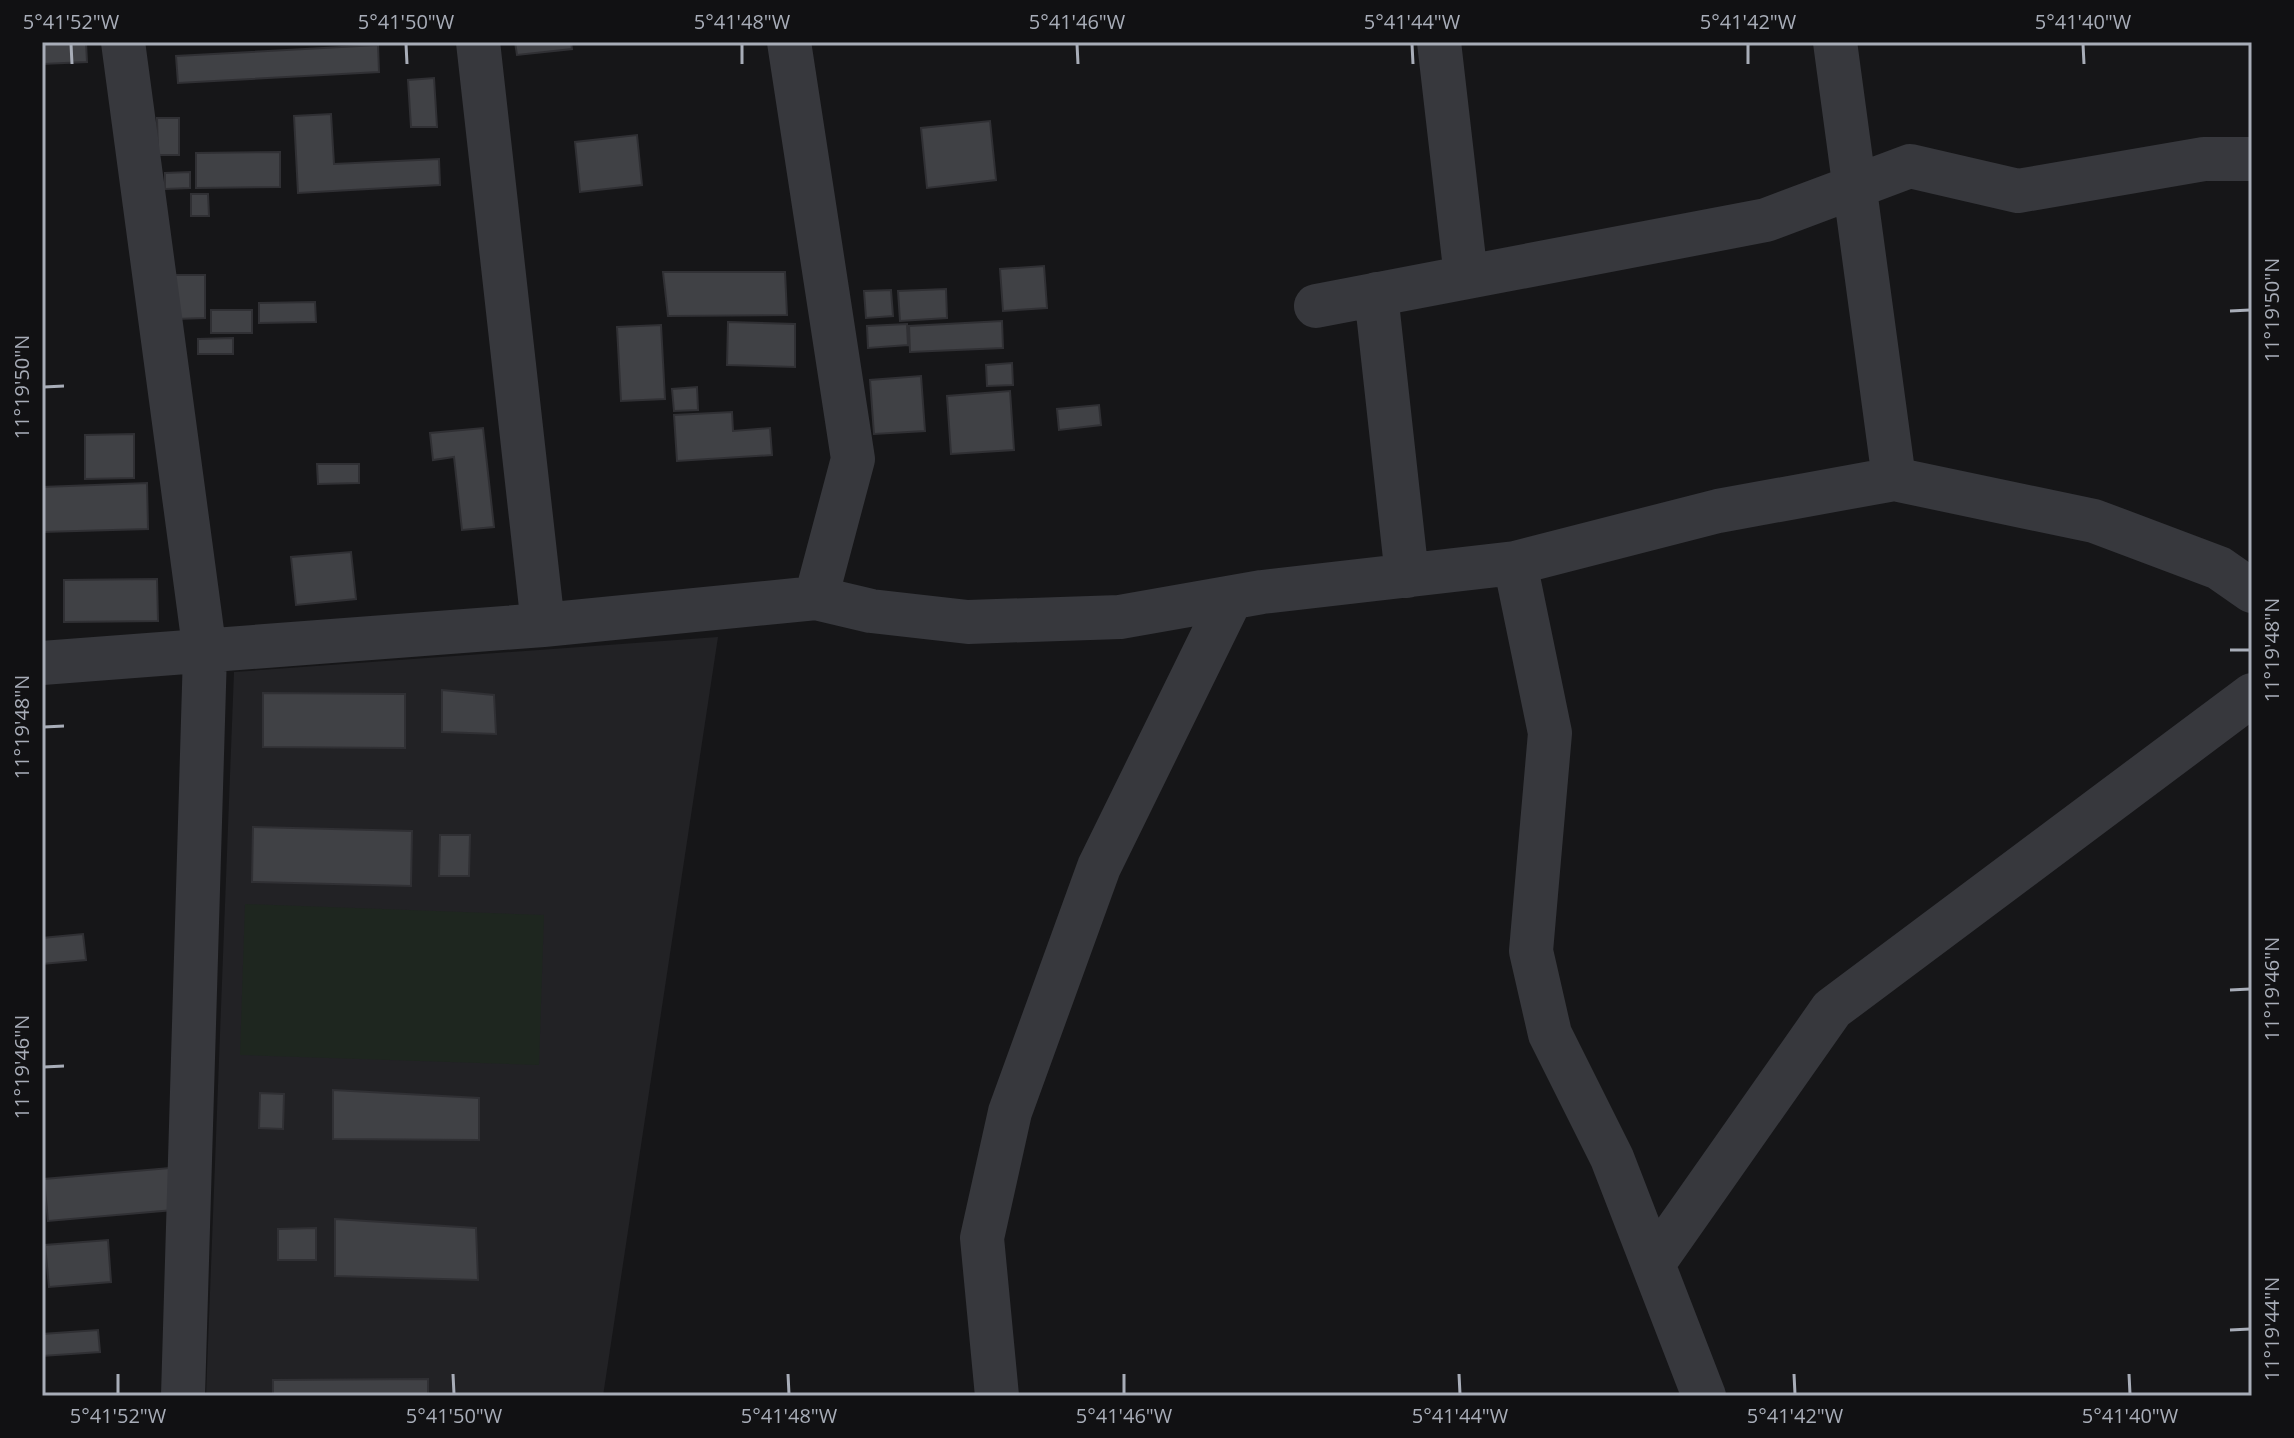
<svg xmlns="http://www.w3.org/2000/svg" width="2294" height="1438" font-family="'Open Sans',sans-serif">
  <rect width="100%" height="100%" fill="#161618"/>
  <!-- built -->
  <path fill="#222225" d="M718,637L603,1396H206L234,672Z"/>
  <!-- green -->
  <path fill="#1e261f" d="M245,904L544,915L539,1065L240,1055Z"/>
  <!-- building -->
  <path fill="#404145" stroke="#303034" stroke-width="2" d="M42,42H86L87,62L42,64Z
    M515,42H571L572,49L517,55Z
    M378,45L379,72L178,83L176,56Z
    M434,78L437,127H411L408,80Z
    M331,114L334,164L439,159L440,185L298,193L294,116Z
    M157,118H179V155H158Z
    M990,121L996,180L927,188L921,128Z
    M637,135L642,185L580,192L575,142Z
    M280,152V187L196,188V153Z
    M190,172V188L165,189V173Z
    M191,194H208L209,216H191Z
    M1044,266L1047,308L1003,311L1000,269Z
    M663,272H785L787,315L668,316Z
    M174,275H205V318L175,319Z
    M946,289L947,318L900,321L898,291Z
    M891,290L893,316L866,318L864,291Z
    M315,302L316,322L259,323V303Z
    M211,310H252V333H211Z
    M1002,321L1003,348L910,352L909,326Z
    M728,322L795,324V367L727,365Z
    M907,324L908,345L868,348L867,326Z
    M661,325L665,399L621,401L617,327Z
    M233,338V354H198V339Z
    M1012,363L1013,385L987,386L986,365Z
    M921,376L925,431L874,434L870,380Z
    M697,387L698,410L674,411L672,389Z
    M1010,391L1014,450L951,454L947,396Z
    M1099,405L1101,425L1059,430L1057,409Z
    M732,412L733,431L770,428L772,455L677,461L674,415Z
    M483,428L494,527L462,530L454,457L433,460L430,433Z
    M134,434V478L85,479V435Z
    M317,464H359V483L318,484Z
    M147,483L148,529L42,532V487Z
    M351,552L356,599L296,605L291,557Z
    M157,579L158,621L64,622V580Z
    M442,690L494,695L496,734L442,732Z
    M263,693L405,694V748L263,747Z
    M253,827L412,831L411,886L252,882Z
    M440,835H470L469,876H439Z
    M83,934L86,960L42,964V938Z
    M333,1090L479,1098V1140L333,1139Z
    M260,1093L284,1094L283,1129L259,1128Z
    M181,1167L185,1209L48,1221L44,1179Z
    M335,1219L476,1228L478,1280L335,1276Z
    M316,1228V1260H278V1229Z
    M108,1240L111,1282L49,1287L45,1245Z
    M98,1330L100,1352L42,1356V1334Z
    M428,1379V1396H273V1380Z"/>
  <g fill="none" stroke-linecap="round" stroke-linejoin="round">
    <!-- minor -->
    <path stroke="#37383d" stroke-width="44" d="M123,42L205,653L183,1396
      M478,42L543,625
      M789,42L853,459L816,598
      M1439,42L1466,277
      M1835,42L1894,479
      M1376,294L1407,576
      M1316,306L1766,220L1910,166L2018,191L2204,159H2252
      M1515,563L1550,733L1531,951L1550,1034L1612,1158L1704,1396
      M42,663L543,625L816,598L871,611L968,622L1120,617L1262,592L1515,563L1718,511L1894,479L2094,521L2219,568L2252,591
      M1653,1264L1832,1009L2252,695
      M997,1396L982,1238L1010,1112L1099,867L1231,598"/>
  </g>
  <!-- ticks -->
  <path fill="none" stroke="#a8adb8" stroke-width="3" d="M71,44L72,64M406,44L407,64M742,44V64M1077,44L1078,64M1412,44L1413,64M1748,44V64M2083,44L2084,64M2230,311L2250,310M44,387L64,386M2230,650H2250M44,727L64,726M2230,990L2250,989M44,1067L64,1066M2230,1330L2250,1329M118,1374V1394M453,1374L454,1394M788,1374L789,1394M1124,1374V1394M1459,1374L1460,1394M1794,1374L1795,1394M2129,1374L2130,1394"/>
  <!-- border -->
  <rect width="2294" height="1438" fill="none" stroke="#111113" stroke-width="88"/>
  <rect x="44" y="44" width="2206" height="1350" fill="none" stroke="#a8adb8" stroke-width="3"/>
  <g font-size="20" text-anchor="middle" fill="#a8adb8">
    <text x="71" y="29">5°41'52"W</text>
    <text x="406" y="29">5°41'50"W</text>
    <text x="742" y="29">5°41'48"W</text>
    <text x="1077" y="29">5°41'46"W</text>
    <text x="1412" y="29">5°41'44"W</text>
    <text x="1748" y="29">5°41'42"W</text>
    <text x="2083" y="29">5°41'40"W</text>
    <text transform="translate(2272 310) rotate(-90)" y="7">11°19'50"N</text>
    <text transform="translate(22 387) rotate(-90)" y="7">11°19'50"N</text>
    <text transform="translate(2272 650) rotate(-90)" y="7">11°19'48"N</text>
    <text transform="translate(22 727) rotate(-90)" y="7">11°19'48"N</text>
    <text transform="translate(2272 989) rotate(-90)" y="7">11°19'46"N</text>
    <text transform="translate(22 1067) rotate(-90)" y="7">11°19'46"N</text>
    <text transform="translate(2272 1329) rotate(-90)" y="7">11°19'44"N</text>
    <text x="118" y="1423">5°41'52"W</text>
    <text x="454" y="1423">5°41'50"W</text>
    <text x="789" y="1423">5°41'48"W</text>
    <text x="1124" y="1423">5°41'46"W</text>
    <text x="1460" y="1423">5°41'44"W</text>
    <text x="1795" y="1423">5°41'42"W</text>
    <text x="2130" y="1423">5°41'40"W</text>
  </g>
</svg>
